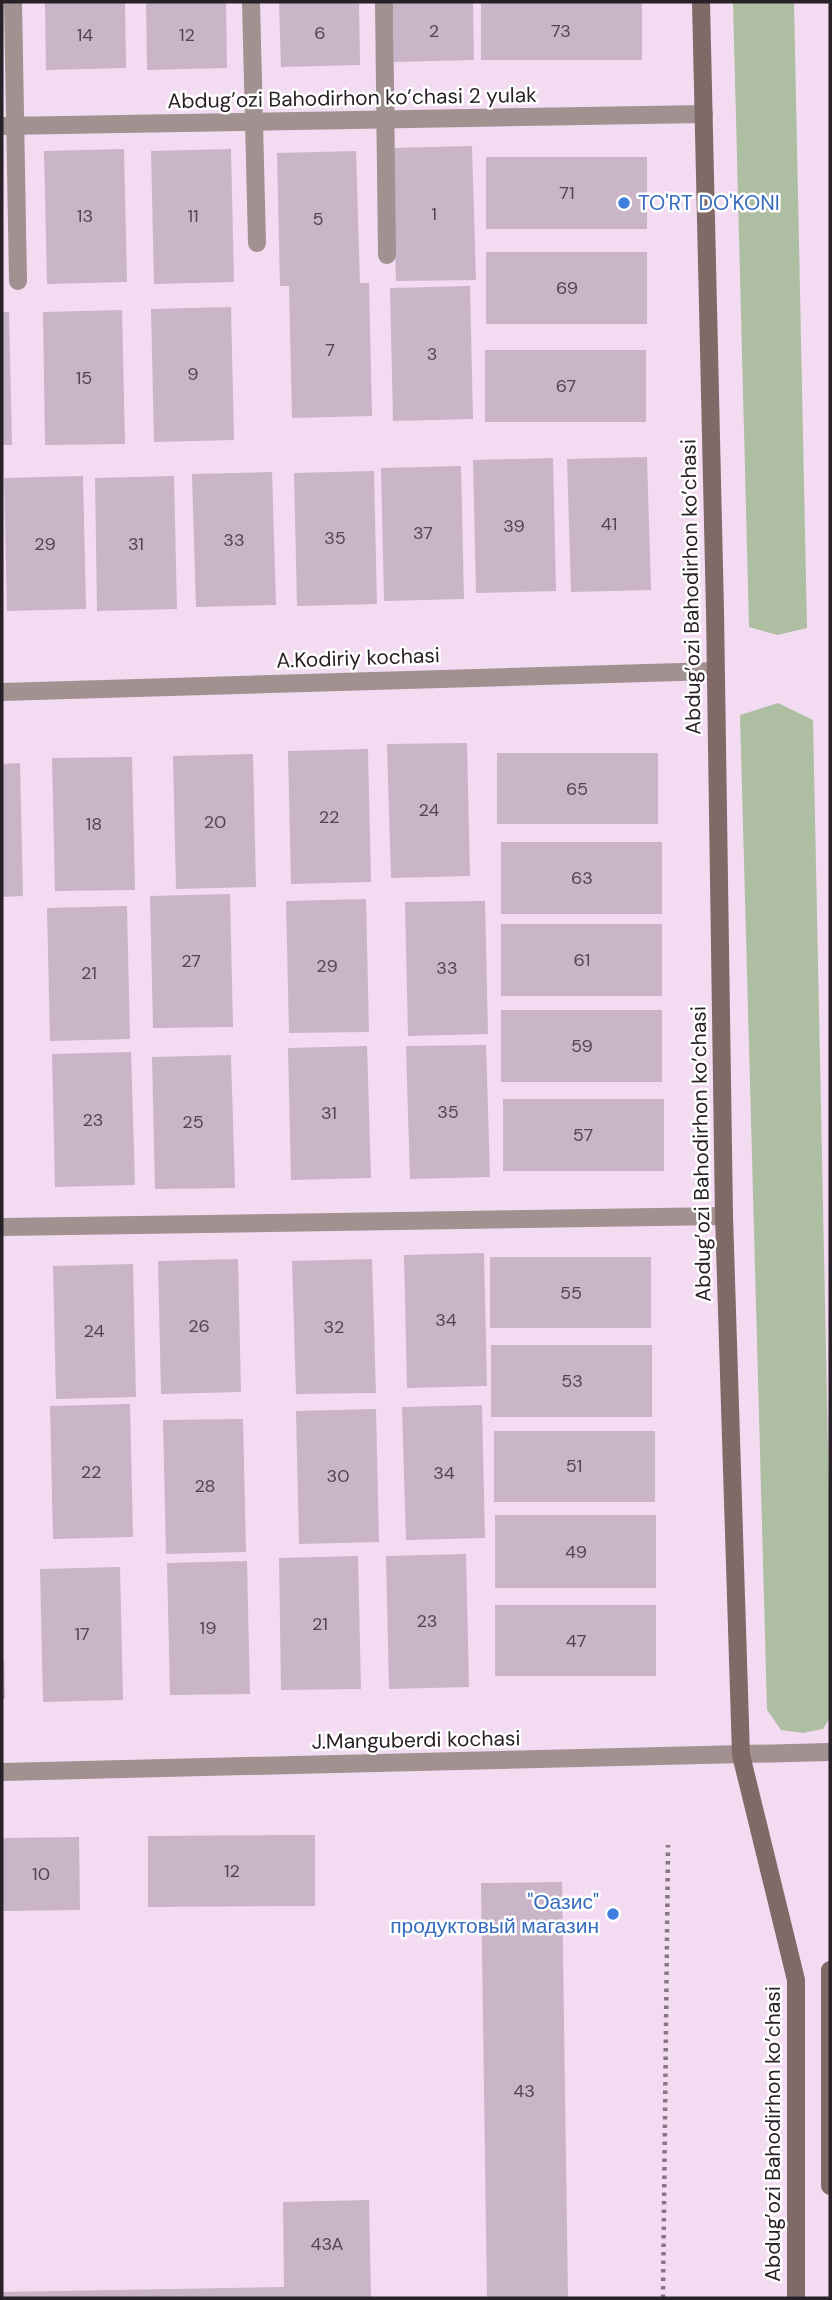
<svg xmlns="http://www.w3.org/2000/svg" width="832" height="2300" font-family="'DM Sans',sans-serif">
  <rect width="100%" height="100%" fill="#f3dcf2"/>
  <!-- green -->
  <path fill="#aebea3" d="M733,2H794L807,628L777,635L749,627Z
    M778,703L813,720L830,1545V1718L823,1729L803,1733L781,1730L767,1710L740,715Z"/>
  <!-- building -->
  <path fill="#cab4c8" d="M45,2H125L126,68L46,70Z
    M146,2H226L227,68L147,70Z
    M279,2H359L360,65L281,67Z
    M393,2H473L474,60L394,62Z
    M481,2H642V60H481Z
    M472,146L476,280L396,281L392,148Z
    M124,149L127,282L47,284L44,151Z
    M231,149L234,282L154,284L151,151Z
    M356,151L360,283H369L372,416L292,418L289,286H280L277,153Z
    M486,157H647V229H486Z
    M486,252H647V324H486Z
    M470,286L473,419L393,421L390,288Z
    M231,307L234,440L154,442L151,309Z
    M122,310L125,444L45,445L43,312Z
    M2,312H9L12,445H2Z
    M485,350H646V422H485Z
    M647,457L651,590L571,592L567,459Z
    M553,458L556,591L476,593L473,460Z
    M461,466L464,599L384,601L381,468Z
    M374,471L377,604L297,606L294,473Z
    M272,472L276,605L196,607L192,474Z
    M83,476L86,609L7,611L4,478Z
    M174,476L177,609L97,611L95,478Z
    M467,743L470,876L391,878L387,744Z
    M368,749L371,882L291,884L288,751Z
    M497,753H658V824H497Z
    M253,754L256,887L176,889L173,756Z
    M132,757L135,890L55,891L52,758Z
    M20,763L23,896L2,897V764Z
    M501,842H662V914H501Z
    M230,894L233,1027L153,1028L150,896Z
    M366,899L369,1032L289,1033L286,901Z
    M485,901L488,1034L408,1036L405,902Z
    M127,906L130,1039L50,1041L47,908Z
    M501,924H662V996H501Z
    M501,1010H662V1082H501Z
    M486,1045L490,1177L410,1179L406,1046Z
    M367,1046L371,1178L291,1180L288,1048Z
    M131,1052L135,1185L55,1187L52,1054Z
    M231,1055L235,1188L155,1189L152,1057Z
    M503,1099H664V1171H503Z
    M484,1253L487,1386L407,1388L404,1255Z
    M490,1257H651V1328H490Z
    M238,1259L241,1392L161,1394L158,1261Z
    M372,1259L376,1393L296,1394L292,1261Z
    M133,1264L136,1397L56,1399L53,1266Z
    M491,1345H652V1417H491Z
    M130,1404L133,1537L53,1539L50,1406Z
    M482,1405L485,1538L406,1540L402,1407Z
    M376,1409L379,1542L299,1544L296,1411Z
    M243,1419L246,1552L166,1554L163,1420Z
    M494,1431H655V1502H494Z
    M495,1515H656V1588H495Z
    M466,1554L469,1687L389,1689L386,1556Z
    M358,1556L361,1689L281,1690L279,1558Z
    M247,1561L250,1694L170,1695L167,1563Z
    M120,1567L123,1700L43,1702L40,1569Z
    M495,1605H656V1676H495Z
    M2,1659H4L5,1699H2Z
    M315,1835V1906L148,1907V1836Z
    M79,1837L80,1910L2,1911V1838Z
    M562,1882L568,2298H487L481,1883Z
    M369,2200L371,2297L2,2298V2292L284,2287L283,2202Z"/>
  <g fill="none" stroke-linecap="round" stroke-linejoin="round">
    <!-- path -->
    <path stroke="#867785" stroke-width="4.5" stroke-dasharray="3.5 5" stroke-linecap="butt" d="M663,2298L668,1845"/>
    <!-- lane -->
    <path stroke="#a19190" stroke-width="18" d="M13,2L18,281
      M251,2L257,243
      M384,2L387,255"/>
    <!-- street -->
    <path stroke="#a19190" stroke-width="18" d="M2,126L704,114
      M2,692L715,671
      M2,1227L724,1216
      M2,1772L830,1752"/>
    <!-- secondary -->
    <path stroke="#806a67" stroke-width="18" d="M701,2L715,611L724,1216L741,1755L796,1980V2298
      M830,1970V2186"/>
  </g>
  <!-- markers -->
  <g fill="#3f7fe0" stroke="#fff" stroke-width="2.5">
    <circle cx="624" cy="203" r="7"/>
    <circle cx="613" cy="1914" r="7"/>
  </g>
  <g text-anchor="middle" stroke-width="5" stroke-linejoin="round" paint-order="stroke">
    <!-- number labels -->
    <g font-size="18" fill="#514650">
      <text x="434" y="37">2</text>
      <text x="561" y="37">73</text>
      <text x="320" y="39">6</text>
      <text x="85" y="41">14</text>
      <text x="187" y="41">12</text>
      <text x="567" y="199">71</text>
      <text x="434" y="220">1</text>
      <text x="85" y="222">13</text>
      <text x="193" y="222">11</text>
      <text x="318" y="225">5</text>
      <text x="567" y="294">69</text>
      <text x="330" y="356">7</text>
      <text x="432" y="360">3</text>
      <text x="193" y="380">9</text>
      <text x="84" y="384">15</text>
      <text x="566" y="392">67</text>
      <text x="609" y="530">41</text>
      <text x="514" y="532">39</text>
      <text x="423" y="539">37</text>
      <text x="335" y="544">35</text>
      <text x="234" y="546">33</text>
      <text x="45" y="550">29</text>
      <text x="136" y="550">31</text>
      <text x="577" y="795">65</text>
      <text x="429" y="816">24</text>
      <text x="329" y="823">22</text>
      <text x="215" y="828">20</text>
      <text x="94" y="830">18</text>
      <text x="582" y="884">63</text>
      <text x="582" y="966">61</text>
      <text x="191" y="967">27</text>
      <text x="327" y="972">29</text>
      <text x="447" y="974">33</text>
      <text x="89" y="979">21</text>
      <text x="582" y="1052">59</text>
      <text x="448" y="1118">35</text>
      <text x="329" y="1119">31</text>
      <text x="93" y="1126">23</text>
      <text x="193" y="1128">25</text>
      <text x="583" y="1141">57</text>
      <text x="571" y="1299">55</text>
      <text x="446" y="1326">34</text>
      <text x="199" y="1332">26</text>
      <text x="334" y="1333">32</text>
      <text x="94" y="1337">24</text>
      <text x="572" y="1387">53</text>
      <text x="574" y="1472">51</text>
      <text x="91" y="1478">22</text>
      <text x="444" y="1479">34</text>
      <text x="338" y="1482">30</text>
      <text x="205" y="1492">28</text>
      <text x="576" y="1558">49</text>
      <text x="427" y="1627">23</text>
      <text x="320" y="1630">21</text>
      <text x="208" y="1634">19</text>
      <text x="82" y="1640">17</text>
      <text x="576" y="1647">47</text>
      <text x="232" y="1877">12</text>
      <text x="41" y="1880">10</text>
      <text x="524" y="2097">43</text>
      <text x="327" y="2250">43A</text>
    </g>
    <!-- street labels -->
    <g font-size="21" fill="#292128" stroke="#fff">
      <text transform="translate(352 98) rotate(-1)" y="7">Abdug’ozi Bahodirhon ko’chasi 2 yulak</text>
      <text transform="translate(691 587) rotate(-91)" y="7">Abdug’ozi Bahodirhon ko’chasi</text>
      <text transform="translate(358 658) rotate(-2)" y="7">A.Kodiriy kochasi</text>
      <text transform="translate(701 1154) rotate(-91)" y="7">Abdug’ozi Bahodirhon ko’chasi</text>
      <text transform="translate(416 1740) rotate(-1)" y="7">J.Manguberdi kochasi</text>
      <text transform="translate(773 2134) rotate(-90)" y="7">Abdug’ozi Bahodirhon ko’chasi</text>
    </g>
    <!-- shop labels -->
    <g font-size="21" fill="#366cbe" stroke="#fff" text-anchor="start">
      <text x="638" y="210">TO'RT DO'KONI</text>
      <text x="599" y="1909" text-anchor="end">"Оазис"<tspan x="599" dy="24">продуктовый магазин</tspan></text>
    </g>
  </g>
  <!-- border -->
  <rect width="832" height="2300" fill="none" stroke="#292128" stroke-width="7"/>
</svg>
